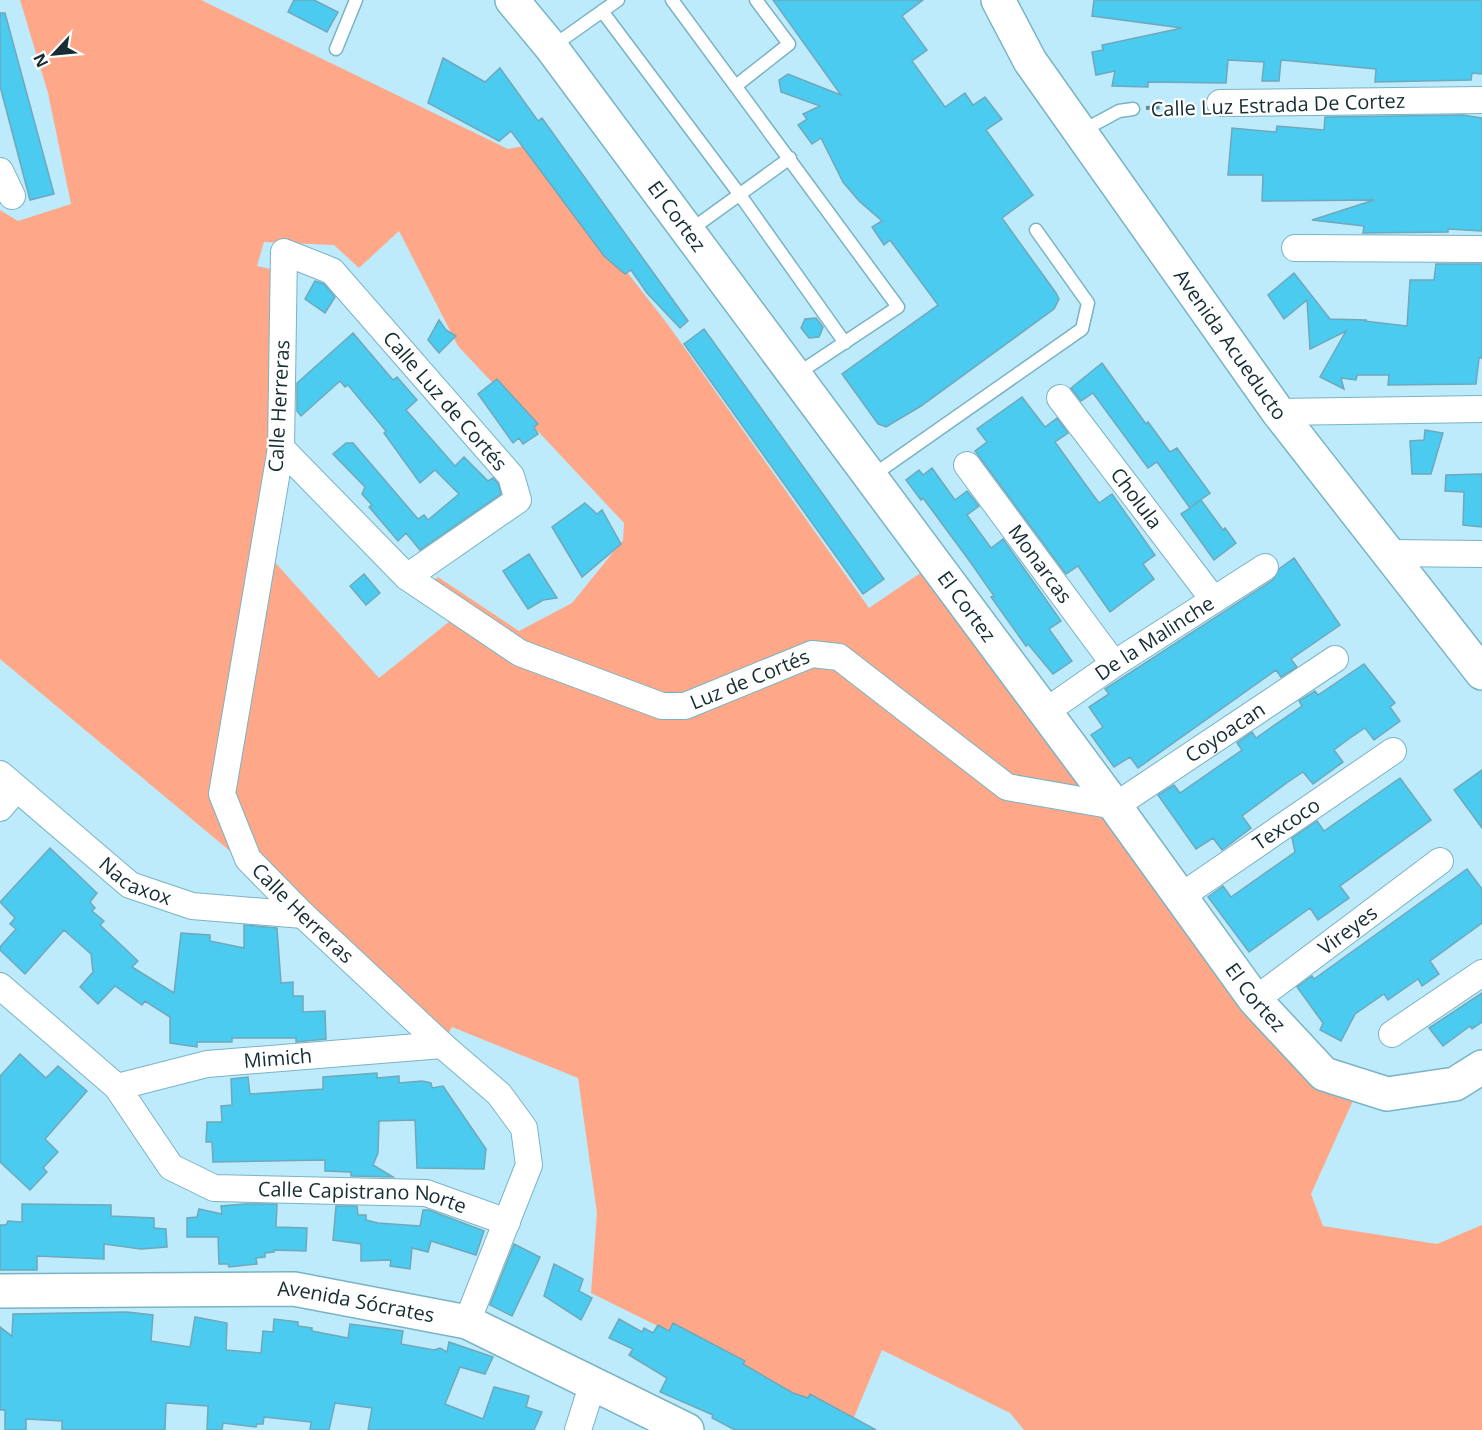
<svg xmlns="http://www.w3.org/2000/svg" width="1482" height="1430" font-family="'Open Sans',sans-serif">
  <rect width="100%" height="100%" fill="#bdebfb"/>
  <!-- green -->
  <path fill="#fea889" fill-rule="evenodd" d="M20,0H201L508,149L528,145L669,326L869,608L935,563L1255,1000L1360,1085L1311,1194L1323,1226L1437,1244L1482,1225V1430H1024L1010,1413L882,1350L852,1422L591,1293L597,1213L578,1078L452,1027L442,1045L284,896L0,659V210L18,221L71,204L48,93ZM399,231L458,346L624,523L623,540L572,603L519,631L438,577L424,589L460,613L379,678L263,549L284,272L257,266L264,242L334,245L359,268Z"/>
  <!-- building -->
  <path fill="#4acbef" stroke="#70a8bb" stroke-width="1.5" d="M294,0H314L338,12L327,32L288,12Z
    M773,0H923L902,16L927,50L912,61L945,107L965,93L973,105L985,97L1002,119L986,130L1033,195L1002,218L1056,293L1059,299L1054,309L921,406L886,427L878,424L842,374L938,305L890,240L884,245L872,227L882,221L859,201L843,182L821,138L812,144L798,125L807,119L803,114L820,106L781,92L779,80L788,74L841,95Z
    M1094,0H1482V74L1472,73L1471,80L1375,82L1376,69L1281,60L1279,81H1262L1264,62L1228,60L1226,83L1148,82V87L1112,86L1115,71L1096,75L1092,52L1103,50L1102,45L1182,28L1092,16Z
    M0,13H5L54,194L30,200L0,86Z
    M443,58L485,82L500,68L538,121L542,118L688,321L680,328L647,293L631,270L625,274L604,256L511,131L499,141L428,103Z
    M1463,115L1482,118V231L1448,229V232L1363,233L1364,226L1312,220L1374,200L1262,201L1263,175H1228L1232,128L1276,132L1277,126L1324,130L1325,117Z
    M1436,264H1482V358H1479L1476,384L1388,385L1389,375H1357L1356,380L1341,378L1344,389L1320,377L1346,331L1310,349L1307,300L1284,319L1268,295L1294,273L1330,319L1367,320L1364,321L1407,326L1410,280H1434Z
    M315,281L324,284L335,297L325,313L305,299Z
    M816,318L823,327L819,337L809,338L801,328L805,319Z
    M439,320L446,330L456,336L439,353L428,340Z
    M704,329L884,579L863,594L684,344Z
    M353,333L393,380L397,377L417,400L406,410L455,466L464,457L488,481L493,478L498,483L501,494L420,550L406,533L398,541L369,507L372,505L362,494L365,487L333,454L346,443H353L418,519L424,515L428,520L459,494L435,470L420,483L384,433L386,431L348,385L345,387L340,381L301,416L297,411V383Z
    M1102,363L1146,424L1148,422L1170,452L1177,448L1210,493L1191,507L1201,500L1223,530L1225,528L1236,543L1214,560L1181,514L1190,508L1157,462L1148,468L1093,393L1081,401L1071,388Z
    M497,379L538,424L534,427L538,434L523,444L519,438L513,443L478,394Z
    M1022,397L1045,427L1057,418L1068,433L1055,442L1088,488L1099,503L1112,494L1155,555L1143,564L1154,579L1110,612L1078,566L1066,574L975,451L987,442L977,429Z
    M1425,430L1443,433L1431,474H1412L1410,441L1424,440Z
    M932,468L955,500L967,491L979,506L967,515L991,548L1003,539L1061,621L1049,629L1072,661L1053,674L1028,644L1026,646L991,597L994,596L971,563L923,498L921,500L906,480L919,470L923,475Z
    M1482,474V527L1463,525L1464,492L1445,491L1446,475Z
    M585,503L597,514L602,510L621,544L582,577L552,527Z
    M529,554L557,598L543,600L528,609L503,571Z
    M1294,558L1340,625L1291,659L1297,667L1281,677L1276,670L1138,768L1130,757L1114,767L1091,735L1103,727L1089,707L1109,694L1105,689L1273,580L1279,569Z
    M364,574L380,593L366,605L350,586Z
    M1364,664L1395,703L1390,707L1400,721L1374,740L1365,728L1350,738L1334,750L1343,762L1313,784L1303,772L1288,782L1242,816L1251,828L1222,850L1213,838L1196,849L1158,795L1174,785L1180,793L1242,750L1237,743L1252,732L1256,738L1302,706L1299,701L1315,691L1318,695Z
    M1482,770V828L1454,790Z
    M1400,778L1431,820L1340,886L1349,898L1318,920L1310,908L1249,952L1208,897L1223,886L1231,897L1295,852L1292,838L1317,821L1324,831Z
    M50,848L97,893L90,902L95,908L92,911L104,921L100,925L138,961L132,967L174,993L181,933L210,935V941L244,948V925L277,928L281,983L293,982V996H303V1012L325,1011L326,1039L296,1042V1038H232V1042H197V1047L170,1043V1017L145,1001L142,1005L115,986L98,1004L80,987L93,972L91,954L64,930L25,974L0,950V947L16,929L10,924L15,918L0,902Z
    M1467,869L1482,889V923L1430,961L1439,974L1422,986L1418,979L1388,1000L1384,994L1355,1014L1341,1041L1320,1030L1323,1023L1297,987L1312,976L1314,979Z
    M1482,993V1022L1472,1029L1470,1026L1443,1046L1429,1028Z
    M20,1054L46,1078L58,1066L87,1091L45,1139L58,1152L43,1168L47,1172L30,1190L0,1162V1076Z
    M377,1073V1078L399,1076V1083L422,1081L431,1083L432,1088L443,1086L486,1149L484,1169L417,1168L415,1120L379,1121L378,1153L373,1165L393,1177L351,1176V1172L325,1171V1160L213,1162L212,1142H206L207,1122H222L221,1106L232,1105L231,1079L248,1077L250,1094L323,1089V1077Z
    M22,1204L111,1205V1216L154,1218V1228L166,1229L167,1247L141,1249L104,1244V1259L37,1256V1270H0V1225H6L8,1221L22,1222Z
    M245,1204H277L276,1227L307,1228L306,1251L274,1250V1252L265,1253V1257L256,1258L257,1264L229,1267L228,1264H219L218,1237H187V1218L197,1217L199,1209L222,1214L221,1206Z
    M336,1206H357L358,1215H366V1220L378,1223L420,1226L423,1210H429L484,1231L476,1255L431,1241L428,1252L412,1248L410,1269L390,1266L391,1260L361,1261V1244L333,1240Z
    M514,1244L540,1257L512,1316L490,1305Z
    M554,1264L583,1279L579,1291L592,1298L581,1320L544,1296Z
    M127,1312L153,1315L151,1341L190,1347L195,1317L227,1323L226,1350L261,1353L263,1331L273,1332L274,1319L298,1322V1326L312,1328V1331L348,1338L350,1324L403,1331L401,1344L434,1350L440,1348L447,1352L449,1342L493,1357L485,1374L460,1367L445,1404L483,1419L494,1387L529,1396L526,1407L542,1412L534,1430H368L372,1408L335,1403L329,1430H310L311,1422L264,1417L263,1424H257L256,1427L223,1423L222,1430H207L208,1406L166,1403L165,1430H62V1421L26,1419V1430H5V1410H0V1327L12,1336L13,1314Z
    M619,1319L642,1332L644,1328L653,1333L658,1325L669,1331L673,1323L745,1361L743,1364L793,1393L808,1398L810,1394L876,1430H735L712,1418L713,1415L660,1392L667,1378L629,1355L633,1349L609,1338Z"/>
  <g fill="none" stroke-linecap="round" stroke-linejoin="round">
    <!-- lane casing -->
    <g stroke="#7ab3c5" stroke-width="15">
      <path id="lane" d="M672,0L898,307L797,374
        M602,11L740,195L845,343
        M553,46L618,0
        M336,49L356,0
        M737,85L789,44L756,0
        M1080,132L1119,111L1133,109
        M689,231L790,158
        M872,476L1082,329L1088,303L1036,230"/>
    </g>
    <!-- street casing -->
    <g stroke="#7ab3c5" stroke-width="28">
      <g id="street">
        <path d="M1220,103L1482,100"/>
        <path d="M0,171L12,196"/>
        <path d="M1295,248L1482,249"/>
        <path id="s1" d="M1060,398L1213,599"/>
        <path d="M1278,412L1482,409"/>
        <path id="s2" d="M281,448L407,577L520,653L662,706H685L812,654L839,657L1007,787L1115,806L1335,659"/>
        <path id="s3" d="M967,465L1114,664"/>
        <path d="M1388,553L1482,554"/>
        <path id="s4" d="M407,577L518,500L511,476L332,271L284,252L281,448L222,794L248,859L303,915L442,1045L499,1094L524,1128L529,1165L467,1322"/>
        <path id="s5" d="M1045,712L1114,664L1265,567"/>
        <path id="s6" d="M0,774L130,885L192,906L303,915"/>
        <path d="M0,808L16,789"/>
        <path id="s7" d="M1180,897L1393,751"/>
        <path id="s8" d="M0,986L117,1087L171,1167L214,1188L426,1193L507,1222"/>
        <path id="s9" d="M1255,1000L1440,861"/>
        <path d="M1392,1034L1482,973"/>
        <path id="s10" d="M117,1087L207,1064L442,1045"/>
        <path d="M578,1430L593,1383"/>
      </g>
    </g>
    <!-- secondary casing -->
    <g stroke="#7ab3c5" stroke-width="36">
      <g id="secondary">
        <path id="s11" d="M512,0L551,47L1115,806L1255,1000L1324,1074L1387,1094L1455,1084L1482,1067"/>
        <path id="s12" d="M998,0L1030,61L1278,412L1482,673"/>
        <path id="s13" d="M0,1291L294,1289L467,1322L687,1430"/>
      </g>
    </g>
    <!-- path -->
    <path stroke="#678994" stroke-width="4" stroke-dasharray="4.5 4.5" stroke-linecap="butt" d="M1146,108L1199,105"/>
    <!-- lane -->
    <use href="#lane" stroke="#fff" stroke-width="12"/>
    <!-- street -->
    <use href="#street" stroke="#fff" stroke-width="26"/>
    <!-- secondary -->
    <use href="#secondary" stroke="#fff" stroke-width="33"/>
  </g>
  <g text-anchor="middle" stroke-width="4.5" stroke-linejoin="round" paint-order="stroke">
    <!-- street labels -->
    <g font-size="20" fill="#162d34" stroke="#fff">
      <text transform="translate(1278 105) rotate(-2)" y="7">Calle Luz Estrada De Cortez</text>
      <text dy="7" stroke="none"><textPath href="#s11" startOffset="272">El Cortez</textPath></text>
      <text dy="7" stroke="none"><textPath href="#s12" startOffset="416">Avenida Acueducto</textPath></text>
      <text transform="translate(445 401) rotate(49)" y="7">Calle Luz de Cortés</text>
      <text transform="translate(279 406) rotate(-87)" y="7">Calle Herreras</text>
      <text dy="7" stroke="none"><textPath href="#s1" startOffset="126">Cholula</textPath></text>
      <text dy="7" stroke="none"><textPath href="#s3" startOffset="123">Monarcas</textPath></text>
      <text dy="7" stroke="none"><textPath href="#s11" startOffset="758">El Cortez</textPath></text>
      <text dy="7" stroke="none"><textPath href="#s5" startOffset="132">De la Malinche</textPath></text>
      <text dy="7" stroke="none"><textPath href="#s2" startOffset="561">Luz de Cortés</textPath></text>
      <text dy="7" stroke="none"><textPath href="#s2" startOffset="1110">Coyoacan</textPath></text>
      <text dy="7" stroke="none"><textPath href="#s7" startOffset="129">Texcoco</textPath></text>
      <text dy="7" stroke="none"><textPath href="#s6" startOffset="174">Nacaxox</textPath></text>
      <text dy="7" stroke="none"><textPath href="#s4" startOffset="1178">Calle Herreras</textPath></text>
      <text dy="7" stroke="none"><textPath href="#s9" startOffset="116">Vireyes</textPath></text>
      <text dy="7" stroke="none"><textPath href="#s11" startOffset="1244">El Cortez</textPath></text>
      <text dy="7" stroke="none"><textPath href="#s10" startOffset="164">Mimich</textPath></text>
      <text dy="7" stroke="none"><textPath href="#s8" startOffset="448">Calle Capistrano Norte</textPath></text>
      <text dy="7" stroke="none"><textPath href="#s13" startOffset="357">Avenida Sócrates</textPath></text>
    </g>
  </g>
  <!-- north arrow -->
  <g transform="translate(54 54) rotate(244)" stroke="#ffffff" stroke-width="4.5" paint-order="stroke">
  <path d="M0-4.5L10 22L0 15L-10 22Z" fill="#162d34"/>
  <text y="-9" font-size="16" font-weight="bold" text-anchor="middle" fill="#162d34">N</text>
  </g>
</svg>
